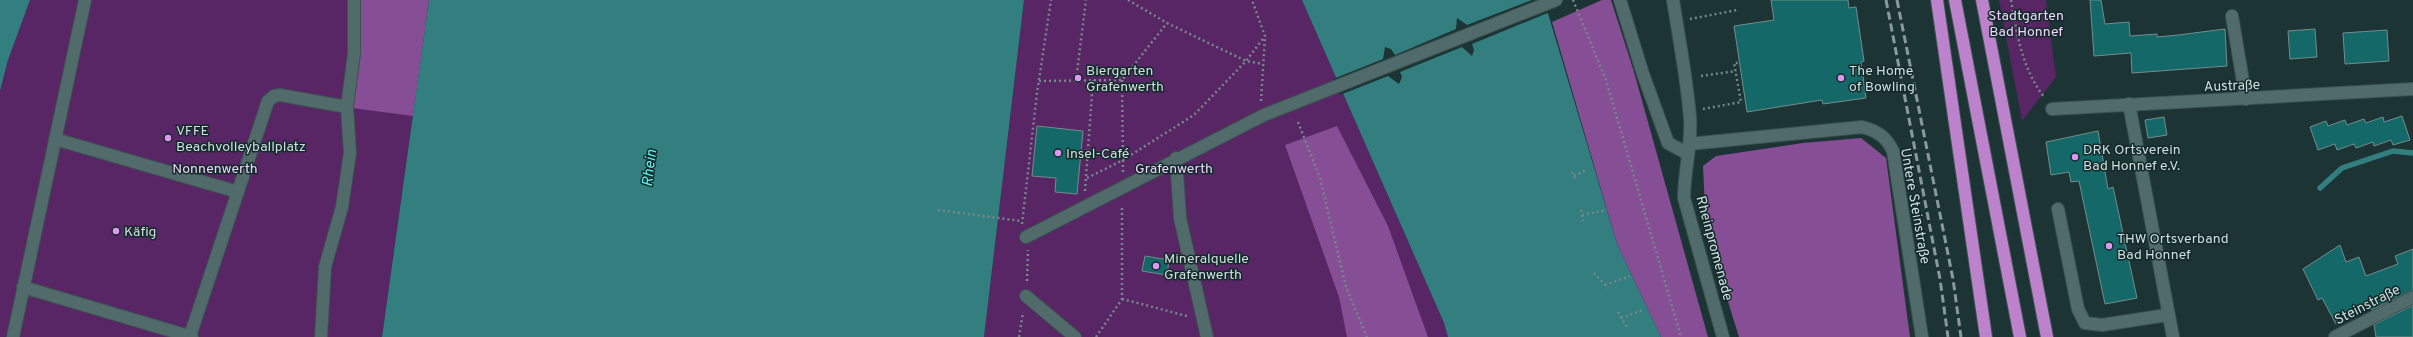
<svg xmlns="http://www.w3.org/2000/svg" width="2413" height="337" font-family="Overpass,sans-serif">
  <rect width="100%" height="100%" fill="#1c3434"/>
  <!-- green -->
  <path fill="#582664" d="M30,0H429L382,337H0V91L8,60Z
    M1024,0H1302L1444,323L1448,337H984Z
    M1999,0H2046L2056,77L2022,121Z"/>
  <!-- forest -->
  <path fill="#864e95" d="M359,0H429L413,116L352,108Z
    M1602,0H1611L1634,72L1708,337H1661L1617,244L1552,22Z
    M1337,126L1388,226L1428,337H1347L1339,297L1285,145Z
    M1861,138L1886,158L1910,337H1739L1706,231L1703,166L1716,156L1803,143Z"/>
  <!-- water -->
  <path fill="#337f7f" d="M0,0H30L8,60L0,91Z
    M429,0H1024L984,337H382Z
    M1302,0H1544L1617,244L1661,337H1448L1444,323Z"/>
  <!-- pier -->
  <path fill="#1c3434" d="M1532,0H1546L1550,12L1472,44L1474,50L1472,56L1462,47L1400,72L1402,77L1399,84L1388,76L1340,95L1333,79L1383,59L1385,47L1391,49L1395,55L1456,29L1457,18L1467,25Z"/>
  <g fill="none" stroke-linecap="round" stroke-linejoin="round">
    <!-- stream -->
    <path stroke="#337f7f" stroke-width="5.5" d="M2320,188L2342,168L2393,151L2413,153"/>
  </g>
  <!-- building -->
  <path fill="#146868" stroke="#728d8d" d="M1771,0H1848L1849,8L1856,7L1864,61L1861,62L1866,98L1823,104L1822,100L1747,112L1734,26L1774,20Z
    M2090,0H2101L2105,24L2129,22L2130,36L2157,34V37L2178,35L2225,29L2227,66L2132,73L2131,53L2094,56Z
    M2315,29L2317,57L2290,59L2288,31Z
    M2387,30L2389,61L2345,64L2343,33Z
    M2402,116L2410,140L2393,145L2391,140L2374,146L2373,142L2356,148L2354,144L2337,150L2335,144L2318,150L2310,127L2326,121L2328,126L2345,120L2347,125L2364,119L2366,123L2383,117L2384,122Z
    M2164,117L2167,135L2148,138L2145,120Z
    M1037,126L1083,131L1077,194L1055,192L1056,178L1032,176Z
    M2098,131L2108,189L2113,187L2137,298L2105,304L2079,181L2071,182L2069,172L2051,175L2046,142Z
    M2340,245L2346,262L2359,257L2366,276L2398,264L2395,256L2413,249V290L2371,310V306L2336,324L2322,298L2318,300L2303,269Z
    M1145,256L1169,260L1167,275L1142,271Z
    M2413,305V337H2376L2374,325Z"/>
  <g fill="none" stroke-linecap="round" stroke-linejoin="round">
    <!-- minor casing -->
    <g stroke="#3c5352" stroke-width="14">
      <path id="minor" d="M1620,0L1643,74L1668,143L1688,154
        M1673,0C1679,39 1687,79 1690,118C1692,145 1684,171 1684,198L1723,337
        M2232,16L2246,99
        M2129,104L2173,337
        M2052,109L2413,89
        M55,139L238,192
        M1689,144L1862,127C1878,131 1886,137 1893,151L1922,337
        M1176,158L1180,218L1207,337
        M2058,209L2078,309L2085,323L2102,325L2167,315
        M1026,237L1264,115L1556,0
        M23,287L192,337
        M1026,296L1075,337
        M190,336L268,101L274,96L280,95L347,107
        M13,337L85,0
        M321,337L325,267L342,207L350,153L347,107L354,54V0
        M2335,337L2413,297"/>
    </g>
    <!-- highway casing -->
    <g stroke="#3c5352" stroke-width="14">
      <path id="highway" d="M1937,0L1986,337
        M1955,0L2020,337
        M1982,0L2047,337"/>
    </g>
    <!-- path -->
    <path stroke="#748887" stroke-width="2.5" stroke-dasharray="2 3" stroke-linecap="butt" d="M1128,0L1167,23L1246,61L1263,64
      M1573,0L1606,80L1681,337
      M2011,0C2017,35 2022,68 2044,97
      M1690,19L1737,10
      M1701,76L1736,71
      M1076,80L1086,0
      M1122,80L1123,172
      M1039,81L1122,80L1167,23
      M1261,101L1265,36
      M1703,109L1741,102L1734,63H1740
      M1298,122L1320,178L1346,287L1367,337
      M1572,172L1576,181
      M1574,176L1586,170
      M1087,178L1123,160L1194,115L1246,61L1265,36L1252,0
      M1085,191L1093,80
      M938,210L1021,221
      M1581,210L1583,221
      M1582,215L1607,210
      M1022,224L1037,93L1051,0
      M1594,273L1608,288
      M1027,281L1028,250
      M1605,285L1630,276
      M1122,299L1187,316
      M1618,312L1627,327
      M1621,318L1643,310
      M1019,337L1023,312
      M1096,337L1122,299V205"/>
    <!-- minor -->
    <use href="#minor" stroke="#516b6a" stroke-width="12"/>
    <!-- highway -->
    <use href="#highway" stroke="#bc82cb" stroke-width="12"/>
    <!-- rail -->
    <path stroke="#889b9a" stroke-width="3" stroke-dasharray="8 4" stroke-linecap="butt" d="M1886,0L1940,279L1948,337
      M1897,0L1953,279L1961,337"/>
  </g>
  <!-- markers -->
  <g fill="#df98f2" stroke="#122a2a" stroke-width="1.5">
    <circle cx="1078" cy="78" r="4"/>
    <circle cx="1841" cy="78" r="4"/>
    <circle cx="168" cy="138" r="4"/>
    <circle cx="1058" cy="153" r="4"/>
    <circle cx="2075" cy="157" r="4"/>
    <circle cx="116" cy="231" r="4"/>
    <circle cx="2109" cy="246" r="4"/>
    <circle cx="1156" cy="266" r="4"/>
  </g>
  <g text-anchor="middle" stroke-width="3" stroke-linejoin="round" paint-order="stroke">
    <!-- park labels -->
    <g font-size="14" fill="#f3d4fb" stroke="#122a2a">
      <text x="2026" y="20">Stadtgarten<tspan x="2026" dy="16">Bad Honnef</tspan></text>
      <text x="215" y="173">Nonnenwerth</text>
      <text x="1174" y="173">Grafenwerth</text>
    </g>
    <!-- poi labels -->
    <g font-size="14" fill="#d0dfde" stroke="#122a2a" text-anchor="start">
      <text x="1086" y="75">Biergarten<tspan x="1086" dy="16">Grafenwerth</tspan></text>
      <text x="1849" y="75">The Home<tspan x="1849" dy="16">of Bowling</tspan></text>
      <text x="176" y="135">VFFE<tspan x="176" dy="16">Beachvolleyballplatz</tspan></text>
      <text x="2083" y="154">DRK Ortsverein<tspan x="2083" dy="16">Bad Honnef e.V.</tspan></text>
      <text x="1066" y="158">Insel-Café</text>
      <text x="124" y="236">Käfig</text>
      <text x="2117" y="243">THW Ortsverband<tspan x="2117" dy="16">Bad Honnef</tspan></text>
      <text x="1164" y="263">Mineralquelle<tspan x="1164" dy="16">Grafenwerth</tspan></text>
    </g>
    <!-- street labels -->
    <g font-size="14" fill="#d0dfde" stroke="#122a2a">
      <text transform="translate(2232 85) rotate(-2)" y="5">Austraße</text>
      <text transform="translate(1916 206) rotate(80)" y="5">Untere Steinstraße</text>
      <text transform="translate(1715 248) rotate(75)" y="5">Rheinpromenade</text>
      <text transform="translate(2367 304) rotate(-27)" y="5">Steinstraße</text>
    </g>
    <!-- water labels -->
    <g font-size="15" font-style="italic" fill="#64f4f4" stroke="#122a2a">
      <text transform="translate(649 168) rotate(-83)" y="5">Rhein</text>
    </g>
  </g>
</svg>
